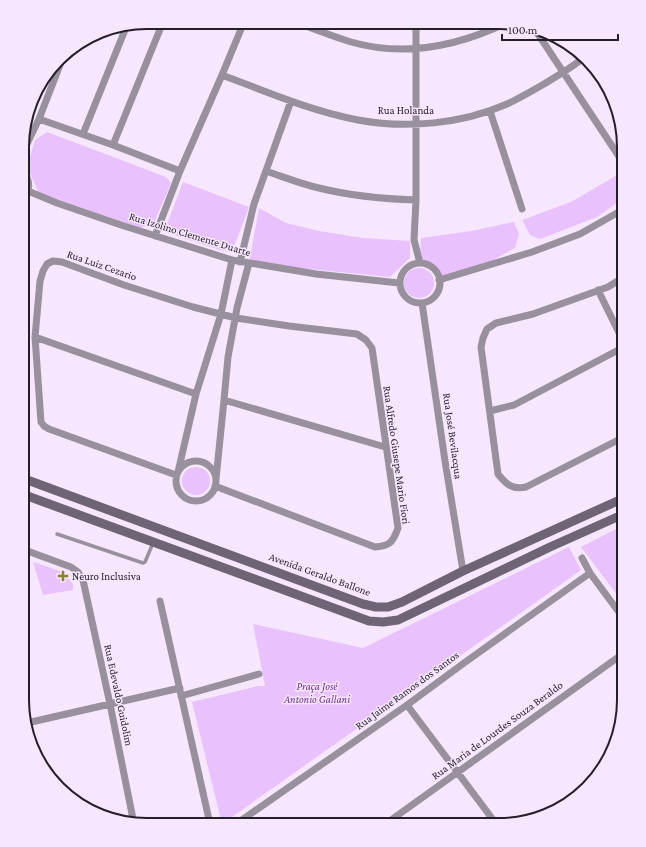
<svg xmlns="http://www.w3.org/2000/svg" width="646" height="847" font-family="'Crimson Pro',serif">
  <rect width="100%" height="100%" fill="#f6e7ff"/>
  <!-- green -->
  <path fill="#e9c1fd" d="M47,132L166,177L171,183L154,223L140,228L39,193L27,167L35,140Z
    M619,174L624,179V198L597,217L540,239L530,235L522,220L571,202Z
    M183,182L249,207L235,244L230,249L223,251L177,236L171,232L167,224Z
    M259,208L286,223L319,231L363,238L410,241V258L390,277L249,263Z
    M514,222L519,234L515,248L475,270L439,280C437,270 430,265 420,263L421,238L471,231Z
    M404 283a15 15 0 1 1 30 0a15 15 0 1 1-30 0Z
    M182 481a14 14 0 1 1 28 0a14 14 0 1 1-28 0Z
    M624,525V604L581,547Z
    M569,547L581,570C462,655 342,739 222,824L192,702L258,686H265L253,624L363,648Z
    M33,562L63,572L73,584V590L43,595Z"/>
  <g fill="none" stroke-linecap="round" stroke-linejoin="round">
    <!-- lane -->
    <path stroke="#98909c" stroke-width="3.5" d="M57,534L143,563L145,562L153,543"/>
    <!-- street -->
    <path stroke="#98909c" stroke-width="7" d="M295,22C314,29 332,36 351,42C404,57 458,46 506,23
      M416,23V200L414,240L420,263
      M536,31L624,164
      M222,75C267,92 311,111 358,120C406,129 462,124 507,104C520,98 532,91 544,84C557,76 571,68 582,59
      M490,111L522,209
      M39,119L113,145L180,171
      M83,134L127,25
      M113,145L163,22
      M23,152L39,119L65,52
      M266,171C284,177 301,184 319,188C351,196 383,199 416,200
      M28,191L57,203L121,225L232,260L316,274L399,283
      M23,199C30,191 31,180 23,172
      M155,236L180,171L222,75L244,22
      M240,262L254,204L291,101
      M400 283a20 20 0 1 1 40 0a20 20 0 1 1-40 0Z
      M439,280L532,252L580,234L624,209
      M598,290L624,343
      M422,303L445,461L463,571
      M35,337L196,394
      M224,400L385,447
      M490,411L514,405L624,347
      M624,437L526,487C512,490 506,484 498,474L481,347L483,338L487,329L496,323L533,314L608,287L624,277
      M176 481a20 20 0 1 1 40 0a20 20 0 1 1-40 0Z
      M178,472L196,394L221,314L232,260
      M176,475L49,429L44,426L41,422L35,337L40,281L43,271L47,264L53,261L62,262L124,285L193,307L236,318L289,326L357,334L366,340L372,348L398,528C393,542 390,546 375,547L215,486
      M216,479L224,400L228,357L237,308L249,263
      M22,549L71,567L78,572L83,580L110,704L134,824
      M582,558L590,573L624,619
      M160,601L210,824
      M181,696L259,674
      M22,699L35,756
      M407,705L497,825
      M27,723L180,688
      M548,814L574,795
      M236,824L407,705L464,663L590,573
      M384,825L624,653"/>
    <!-- secondary -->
    <path stroke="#6f6475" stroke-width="9" d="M22,478L363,604L376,607H388L402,602L463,571L624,498
      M22,494L369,621L383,622L398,620L550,547L624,514"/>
  </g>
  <!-- markers -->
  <path fill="#8a8229" stroke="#f6e7ff" stroke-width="1.5" d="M61 570h4v4h4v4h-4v4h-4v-4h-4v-4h4z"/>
  <g text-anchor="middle" stroke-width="3" stroke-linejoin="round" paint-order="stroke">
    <!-- street labels -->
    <g font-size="11" fill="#251f29" stroke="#f6e7ff">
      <text x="406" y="114">Rua Holanda</text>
      <text transform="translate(190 234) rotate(17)" y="4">Rua Izolino Clemente Duarte</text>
      <text transform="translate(102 265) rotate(19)" y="4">Rua Luiz Cezario</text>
      <text transform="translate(453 436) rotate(82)" y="4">Rua José Bevilacqua</text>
      <text transform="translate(397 455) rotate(82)" y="4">Rua Alfredo Giusepe Mario Fiori</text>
      <text transform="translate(320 574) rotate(20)" y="4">Avenida Geraldo Ballone</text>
      <text transform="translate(407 690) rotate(-36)" y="4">Rua Jaime Ramos dos Santos</text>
      <text transform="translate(119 695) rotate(78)" y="4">Rua Edevaldo Guidolim</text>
      <text transform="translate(497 730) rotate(-36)" y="4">Rua Maria de Lourdes Souza Beraldo</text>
    </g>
    <!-- poi labels -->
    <g font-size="11" fill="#251f29" stroke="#f6e7ff" text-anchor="start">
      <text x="72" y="580">Neuro Inclusiva</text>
    </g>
    <!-- park labels -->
    <g font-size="11" font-style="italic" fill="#71338d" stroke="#f6e7ff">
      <text x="317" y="690">Praça José<tspan x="317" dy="13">Antonio Gallani</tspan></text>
    </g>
  </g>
  <!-- crop -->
  <path d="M0 0H646V847H0ZM147 29H499A118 118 0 0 1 617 147V700A118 118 0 0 1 499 818H147A118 118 0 0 1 29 700V147A118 118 0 0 1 147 29Z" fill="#f6e7ff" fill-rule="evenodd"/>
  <path fill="none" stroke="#251f29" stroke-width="2" d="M147 29H499A118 118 0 0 1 617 147V700A118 118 0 0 1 499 818H147A118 118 0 0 1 29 700V147A118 118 0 0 1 147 29Z"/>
  <!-- scale -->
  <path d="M502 34v6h116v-6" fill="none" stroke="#251f29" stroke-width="2"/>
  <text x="508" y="34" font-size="12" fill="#251f29" stroke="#f6e7ff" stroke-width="3" paint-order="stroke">100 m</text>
</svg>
